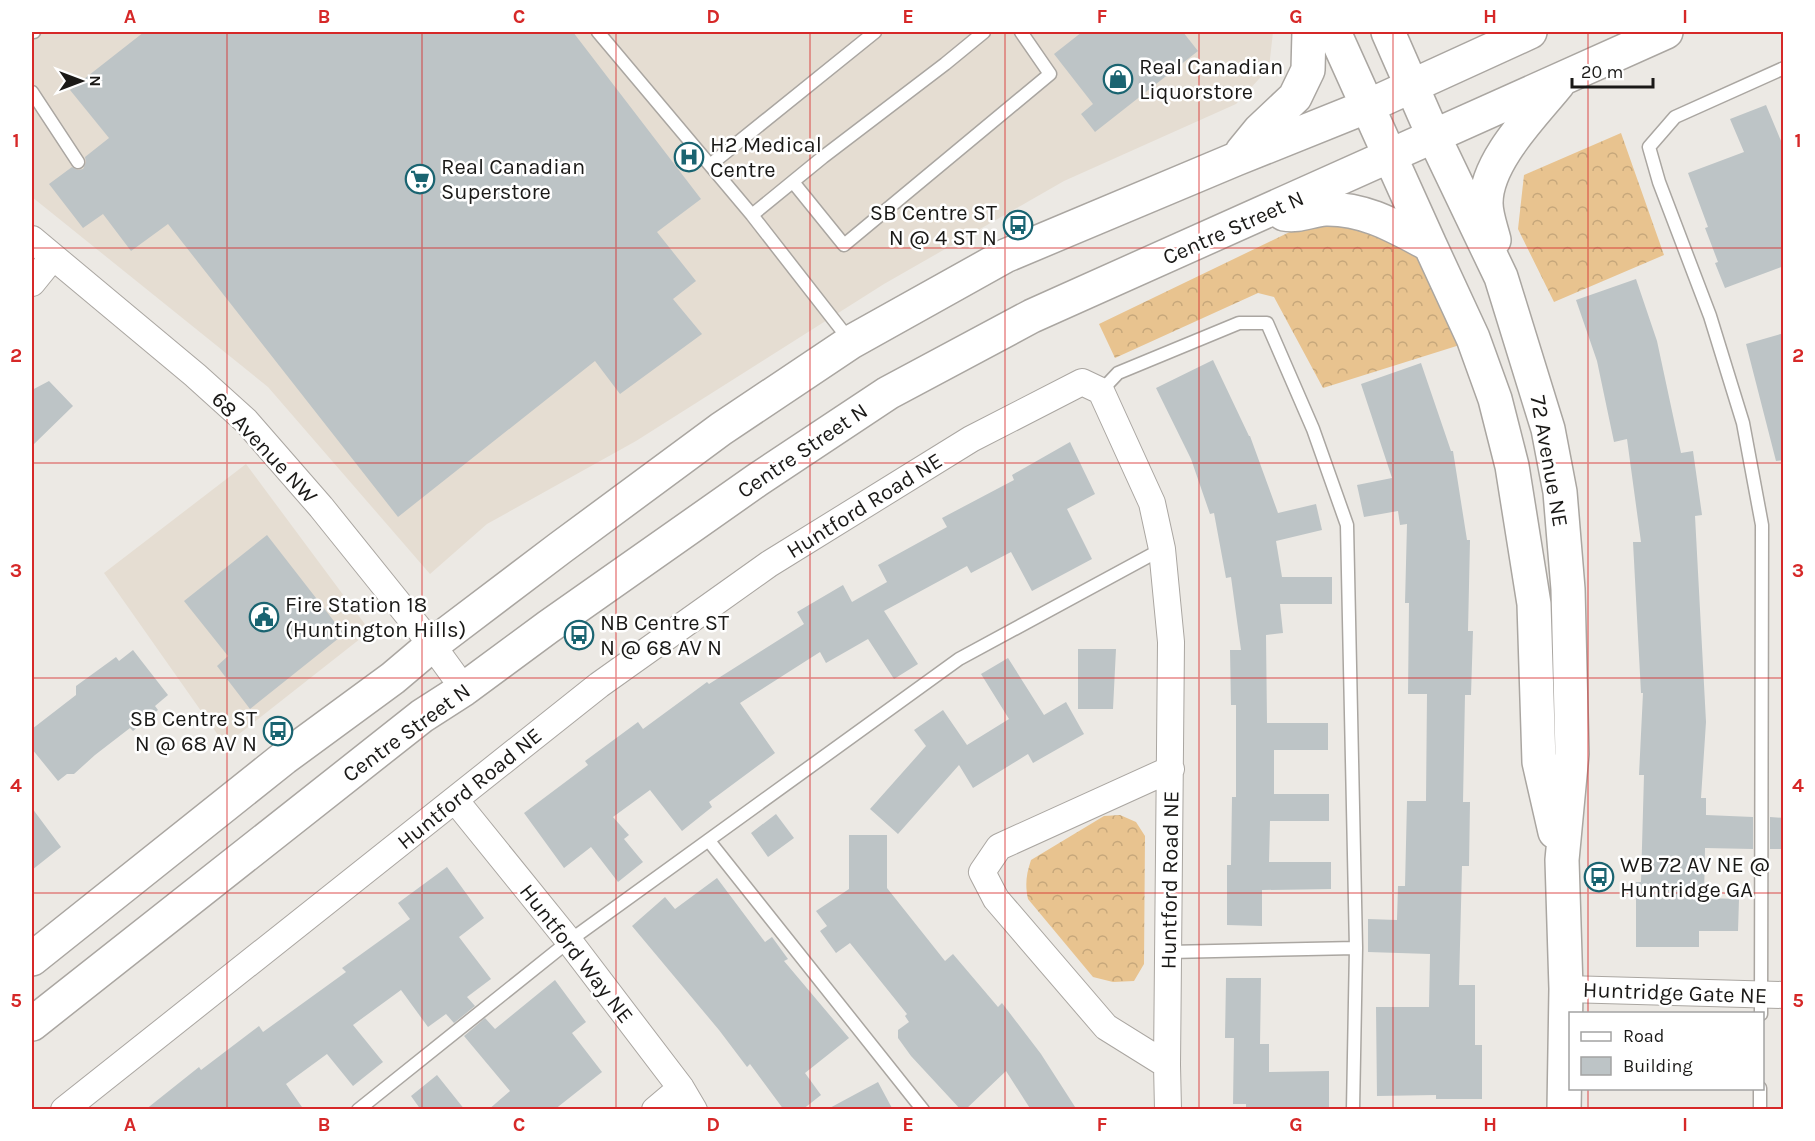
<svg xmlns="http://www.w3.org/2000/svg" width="1815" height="1141" font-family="Karla,sans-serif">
  <defs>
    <pattern id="forest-crowns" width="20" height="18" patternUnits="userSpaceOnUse" patternTransform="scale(1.5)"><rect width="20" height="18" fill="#e8c38f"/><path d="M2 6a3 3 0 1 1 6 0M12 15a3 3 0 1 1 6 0" fill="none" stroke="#c6a77b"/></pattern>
  </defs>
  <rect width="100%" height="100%" fill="#ece9e4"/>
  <!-- built -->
  <path fill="#e5ddd2" d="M32,32H1273L1269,68L1236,104L1064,181L884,284L636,441L487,524L430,574L268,387L32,197Z
    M246,464L370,631L225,745L104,573Z"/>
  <!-- forest -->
  <path fill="url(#forest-crowns)" d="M1621,133L1664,255L1554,302L1518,229L1524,175Z
    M1355,221L1420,256L1463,344L1323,388L1274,297L1258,293L1115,358L1099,324L1298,228Z
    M1120,815L1136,822L1145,836L1144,964L1134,981L1113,982L1093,977L1028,899C1025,885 1026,875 1031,860L1104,816Z"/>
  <!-- building -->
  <path fill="#bdc4c6" d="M144,32H573L701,199L657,232L696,281L673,299L702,334L620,394L595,361L398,517L168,224L131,251L103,214L83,228L49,184L72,167L78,170L83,169L86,162L85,157L109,138L70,90Z
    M1082,32H1183L1198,51L1095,132L1081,114L1093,104L1054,54Z
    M1766,105L1784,148V266L1725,288L1715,263L1718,262L1705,228L1708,227L1688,173L1744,152L1730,119Z
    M1636,279L1657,341L1681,453L1693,451L1702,515L1695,516L1706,722L1701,798H1706V815L1753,817V849L1705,848L1704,898L1739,899L1738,931H1699V947H1636V882H1641L1644,775H1639L1643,693H1641L1633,542H1641L1627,439L1614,442L1597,361L1576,300Z
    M1784,333V460L1776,461L1746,344Z
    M1213,360L1249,436H1250L1278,513L1316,504L1322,530L1276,541L1282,577H1332V604H1280L1283,633L1266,635L1267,723H1328V750H1274V794H1329V821H1270L1269,862H1331V889L1262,890V926L1227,925V865H1231L1232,797H1236V705H1231L1230,650H1241L1231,577L1226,578L1214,513L1210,514L1191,459L1156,388Z
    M1421,363L1451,451H1453L1467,540H1470L1468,631H1473L1471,695H1465L1463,802H1470L1469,866H1462L1459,985H1475V1045H1482V1099H1436V1095L1377,1096L1376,1007H1429L1430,954L1368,952V919L1397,920L1398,886H1405L1407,801H1426L1427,694H1408L1409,603H1405L1407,524L1400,525L1398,511L1364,517L1357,485L1392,478L1361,384Z
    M49,381L73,406L32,446V390Z
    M1070,442L1095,494L1067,509L1092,559L1032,591L1011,552L971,573L967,566L884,611L918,664L894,679L868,639L826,663L820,652L740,703L775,753L709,802L712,807L682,831L650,790L613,817L629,835L624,839L643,862L618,882L591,847L564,868L524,813L588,765L585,761L638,722L643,729L707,682L709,684L804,624L797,612L843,585L852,602L887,582L878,565L947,527L942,518L1014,480L1012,475Z
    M267,535L344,634L250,709L217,666L228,656L184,601Z
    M1078,649H1116L1113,709H1078Z
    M133,650L168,695L155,706L158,710L133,731L130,728L95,755L74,774H67L58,781L32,749V729L76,695V686L116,657L119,661Z
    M1008,658L1044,715L1066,702L1084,734L1033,763L1028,754L973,788L959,765L898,834L870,809L926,746L914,730L943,710L967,745L1009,719L981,674Z
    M32,808L61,847L32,870Z
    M776,814L794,838L768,857L751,833Z
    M1770,817L1784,818V849H1770Z
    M849,835H887V888L945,961L953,954L998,1007L1002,1003L1041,1054L1077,1110H1031L1006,1071L965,1110H961L911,1056L898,1038V1030L909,1022L905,1016L907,1014L850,943L836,953L820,931L827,926L816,911L849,889Z
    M447,867L484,918L459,937L491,979L467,997L475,1006L454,1023L446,1014L428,1027L401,990L353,1025L383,1062L353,1086L327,1054L286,1084L304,1110H145L199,1067L201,1070L259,1026L263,1032L346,972L342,968L410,919L398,903Z
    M717,878L765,942L772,937L788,959L784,961L849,1038L805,1073L821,1095L802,1110H784L750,1064L747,1067L719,1030L632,926L665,897L675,909Z
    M1226,978H1261L1260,1044H1269V1072L1329,1071V1110H1246V1104H1233L1234,1038H1225Z
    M555,980L586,1022L572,1033L602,1072L554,1110H488L510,1091L464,1036L485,1018L495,1029Z
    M437,1075L465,1110H421L411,1096Z
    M878,1082L893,1110H826Z"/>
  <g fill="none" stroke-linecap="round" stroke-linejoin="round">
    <!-- lane casing -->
    <g stroke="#aaa6a1" stroke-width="15">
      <path id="lane" d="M32,32H34
        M598,32L752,215L851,342
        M32,92L78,162
        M710,165L875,32
        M793,182L844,245L1050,74L1021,32
        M752,215L823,157L945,64L984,32
        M1101,391L1118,373L1239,323H1267L1313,429L1347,525L1356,948L1353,1110
        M709,841L923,1110
        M1169,952L1356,948
        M1761,1014L1762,525L1743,423L1710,316L1659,182L1649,147L1675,117L1784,68
        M358,1110L569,941L959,659L1162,549
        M1760,1110V1088"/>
    </g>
    <!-- street casing -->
    <g stroke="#aaa6a1" stroke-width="28">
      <path id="street" d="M32,239L195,375L246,421L321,507L432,645L464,689
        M32,283L53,257
        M455,800L569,941L681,1088L694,1110
        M1566,989L1784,995
        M1167,1065L1106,1027L996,899L982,872L999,847L1171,769
        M64,1110L599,685L769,564L971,439L1082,382L1101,391L1152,503L1162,549L1171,642L1167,1065L1168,1110
        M655,1110L681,1088"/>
    </g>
    <!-- secondary casing -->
    <g stroke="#aaa6a1" stroke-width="36">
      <path id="secondary" d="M1334,32L1430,245L1473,338L1495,399L1512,466L1534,604L1539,762L1555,832
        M1388,32L1434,137L1501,277L1548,429L1560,492L1568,589L1572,754L1562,860L1566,989L1564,1110
        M1242,152L1260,130L1295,97L1308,70L1309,32
        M1284,214C1298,217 1311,210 1325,209C1365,208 1396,227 1430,245
        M1494,240C1491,228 1486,215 1486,203C1486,161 1533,115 1558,84
        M32,959L284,758L393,678L432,645L560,548L721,429L851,342L1005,256L1236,159L1368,106L1530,32
        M32,1024L422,716L464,689L548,627L757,480L888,393L1032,316L1666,32"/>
    </g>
    <!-- lane -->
    <use href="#lane" stroke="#fff" stroke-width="12"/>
    <!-- street -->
    <use href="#street" stroke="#fff" stroke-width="26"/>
    <!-- secondary -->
    <use href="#secondary" stroke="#fff" stroke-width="33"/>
  </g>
  <!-- grid -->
  <path fill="none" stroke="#d62828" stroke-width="1.5" stroke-opacity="0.55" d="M227,32V1110M422,32V1110M616,32V1110M810,32V1110M1005,32V1110M1199,32V1110M1393,32V1110M1588,32V1014M32,248H1784M32,463H1784M32,678H1784M32,893H1784M1588,1088V1110"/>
  <!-- icons -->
  <defs>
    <g id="shop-ring" transform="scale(1.5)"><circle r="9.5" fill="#fff" stroke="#1a6471" stroke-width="1.5"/><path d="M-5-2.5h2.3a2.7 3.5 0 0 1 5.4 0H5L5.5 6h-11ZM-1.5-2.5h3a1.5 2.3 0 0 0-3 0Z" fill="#1a6471"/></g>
    <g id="hospital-ring" transform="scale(1.5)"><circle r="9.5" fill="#fff" stroke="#1a6471" stroke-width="1.5"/><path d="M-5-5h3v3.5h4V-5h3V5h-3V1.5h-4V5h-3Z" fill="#1a6471"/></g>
    <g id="supermarket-ring" transform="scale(1.5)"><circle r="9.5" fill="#fff" stroke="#1a6471" stroke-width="1.5"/><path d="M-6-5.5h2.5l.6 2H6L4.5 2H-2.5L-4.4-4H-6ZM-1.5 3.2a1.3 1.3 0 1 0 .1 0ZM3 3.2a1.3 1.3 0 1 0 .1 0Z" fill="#1a6471"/></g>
    <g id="bus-ring" transform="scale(1.5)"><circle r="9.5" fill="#fff" stroke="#1a6471" stroke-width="1.5"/><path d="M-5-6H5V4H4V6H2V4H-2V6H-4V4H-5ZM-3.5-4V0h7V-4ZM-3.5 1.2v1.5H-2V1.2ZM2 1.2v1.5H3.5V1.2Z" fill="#1a6471"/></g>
    <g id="civic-ring" transform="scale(1.5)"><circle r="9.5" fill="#fff" stroke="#1a6471" stroke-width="1.5"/><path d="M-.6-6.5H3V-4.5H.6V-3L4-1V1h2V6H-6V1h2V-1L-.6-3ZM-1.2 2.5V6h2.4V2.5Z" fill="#1a6471"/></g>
  </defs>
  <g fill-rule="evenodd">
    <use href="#shop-ring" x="1118" y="79"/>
    <use href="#hospital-ring" x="689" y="157"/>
    <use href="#supermarket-ring" x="420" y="179"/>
    <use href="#bus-ring" x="1018" y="225"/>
    <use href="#civic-ring" x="264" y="617"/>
    <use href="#bus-ring" x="579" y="635"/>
    <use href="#bus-ring" x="278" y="731"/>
    <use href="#bus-ring" x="1599" y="877"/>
  </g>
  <g text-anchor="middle" stroke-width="5" stroke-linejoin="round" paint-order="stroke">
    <!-- poi labels -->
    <g font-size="22" fill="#1a1917" stroke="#fff" text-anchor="start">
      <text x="1139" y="74">Real Canadian<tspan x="1139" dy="25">Liquorstore</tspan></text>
      <text x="710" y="152">H2 Medical<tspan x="710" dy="25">Centre</tspan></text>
      <text x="441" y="174">Real Canadian<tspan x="441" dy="25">Superstore</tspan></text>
      <text x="997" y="220" text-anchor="end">SB Centre ST<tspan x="997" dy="25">N @ 4 ST N</tspan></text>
      <text x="285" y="612">Fire Station 18<tspan x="285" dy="25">(Huntington Hills)</tspan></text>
      <text x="600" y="630">NB Centre ST<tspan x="600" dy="25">N @ 68 AV N</tspan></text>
      <text x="257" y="726" text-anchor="end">SB Centre ST<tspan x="257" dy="25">N @ 68 AV N</tspan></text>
      <text x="1620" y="872">WB 72 AV NE @<tspan x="1620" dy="25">Huntridge GA</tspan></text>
    </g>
    <!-- street labels -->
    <g font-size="22" fill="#1a1917" stroke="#fff">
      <text transform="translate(1233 227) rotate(-24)" y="8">Centre Street N</text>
      <text transform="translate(265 447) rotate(47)" y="8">68 Avenue NW</text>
      <text transform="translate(802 450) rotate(-34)" y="8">Centre Street N</text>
      <text transform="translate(1550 461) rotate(80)" y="8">72 Avenue NE</text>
      <text transform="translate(864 505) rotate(-32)" y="8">Huntford Road NE</text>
      <text transform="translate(406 732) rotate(-36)" y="8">Centre Street N</text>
      <text transform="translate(469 788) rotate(-39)" y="8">Huntford Road NE</text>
      <text transform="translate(1169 880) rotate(-89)" y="8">Huntford Road NE</text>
      <text transform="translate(577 953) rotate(52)" y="8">Huntford Way NE</text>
      <text transform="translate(1675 992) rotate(2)" y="8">Huntridge Gate NE</text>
    </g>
  </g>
  <!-- border -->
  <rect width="1815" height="1141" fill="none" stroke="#ffffff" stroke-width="66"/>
  <!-- legend -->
  <rect x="1569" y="1012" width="195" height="78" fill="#ffffff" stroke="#a3a3a2" stroke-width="1.5"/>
  <rect x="1581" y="1032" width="30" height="9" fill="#ffffff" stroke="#a3a3a2" stroke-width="1.5"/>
  <text x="1623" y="1042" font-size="18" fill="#1a1917">Road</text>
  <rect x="1581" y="1057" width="30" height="18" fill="#bdc4c6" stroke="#a3a3a2" stroke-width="1.5"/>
  <text x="1623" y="1072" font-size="18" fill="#1a1917">Building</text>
  <!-- north arrow -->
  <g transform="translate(81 81) rotate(90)" stroke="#ffffff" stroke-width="4.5" paint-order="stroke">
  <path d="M0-4.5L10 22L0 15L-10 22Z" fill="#1a1917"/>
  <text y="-9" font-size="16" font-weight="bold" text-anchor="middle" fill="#1a1917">N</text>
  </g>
  <!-- scale -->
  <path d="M1572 78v9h81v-9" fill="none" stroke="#1a1917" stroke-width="3"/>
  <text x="1581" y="78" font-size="18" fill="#1a1917" stroke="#ffffff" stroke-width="4.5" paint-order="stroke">20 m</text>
  <rect x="33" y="33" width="1749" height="1075" fill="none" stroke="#d62828" stroke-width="2"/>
  <g font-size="20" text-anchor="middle" font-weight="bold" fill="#d62828">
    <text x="130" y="23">A</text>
    <text x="324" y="23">B</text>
    <text x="519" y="23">C</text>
    <text x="713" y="23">D</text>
    <text x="908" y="23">E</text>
    <text x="1102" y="23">F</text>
    <text x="1296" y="23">G</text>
    <text x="1490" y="23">H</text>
    <text x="1685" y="23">I</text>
    <text x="16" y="147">1</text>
    <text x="1798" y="147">1</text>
    <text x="16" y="362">2</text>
    <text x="1798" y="362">2</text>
    <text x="16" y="577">3</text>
    <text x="1798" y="577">3</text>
    <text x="16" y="792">4</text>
    <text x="1798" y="792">4</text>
    <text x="16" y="1007">5</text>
    <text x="1798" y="1007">5</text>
    <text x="130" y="1131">A</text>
    <text x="324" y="1131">B</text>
    <text x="519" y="1131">C</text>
    <text x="713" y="1131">D</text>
    <text x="908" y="1131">E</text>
    <text x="1102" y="1131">F</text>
    <text x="1296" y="1131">G</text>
    <text x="1490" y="1131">H</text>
    <text x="1685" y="1131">I</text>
  </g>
</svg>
